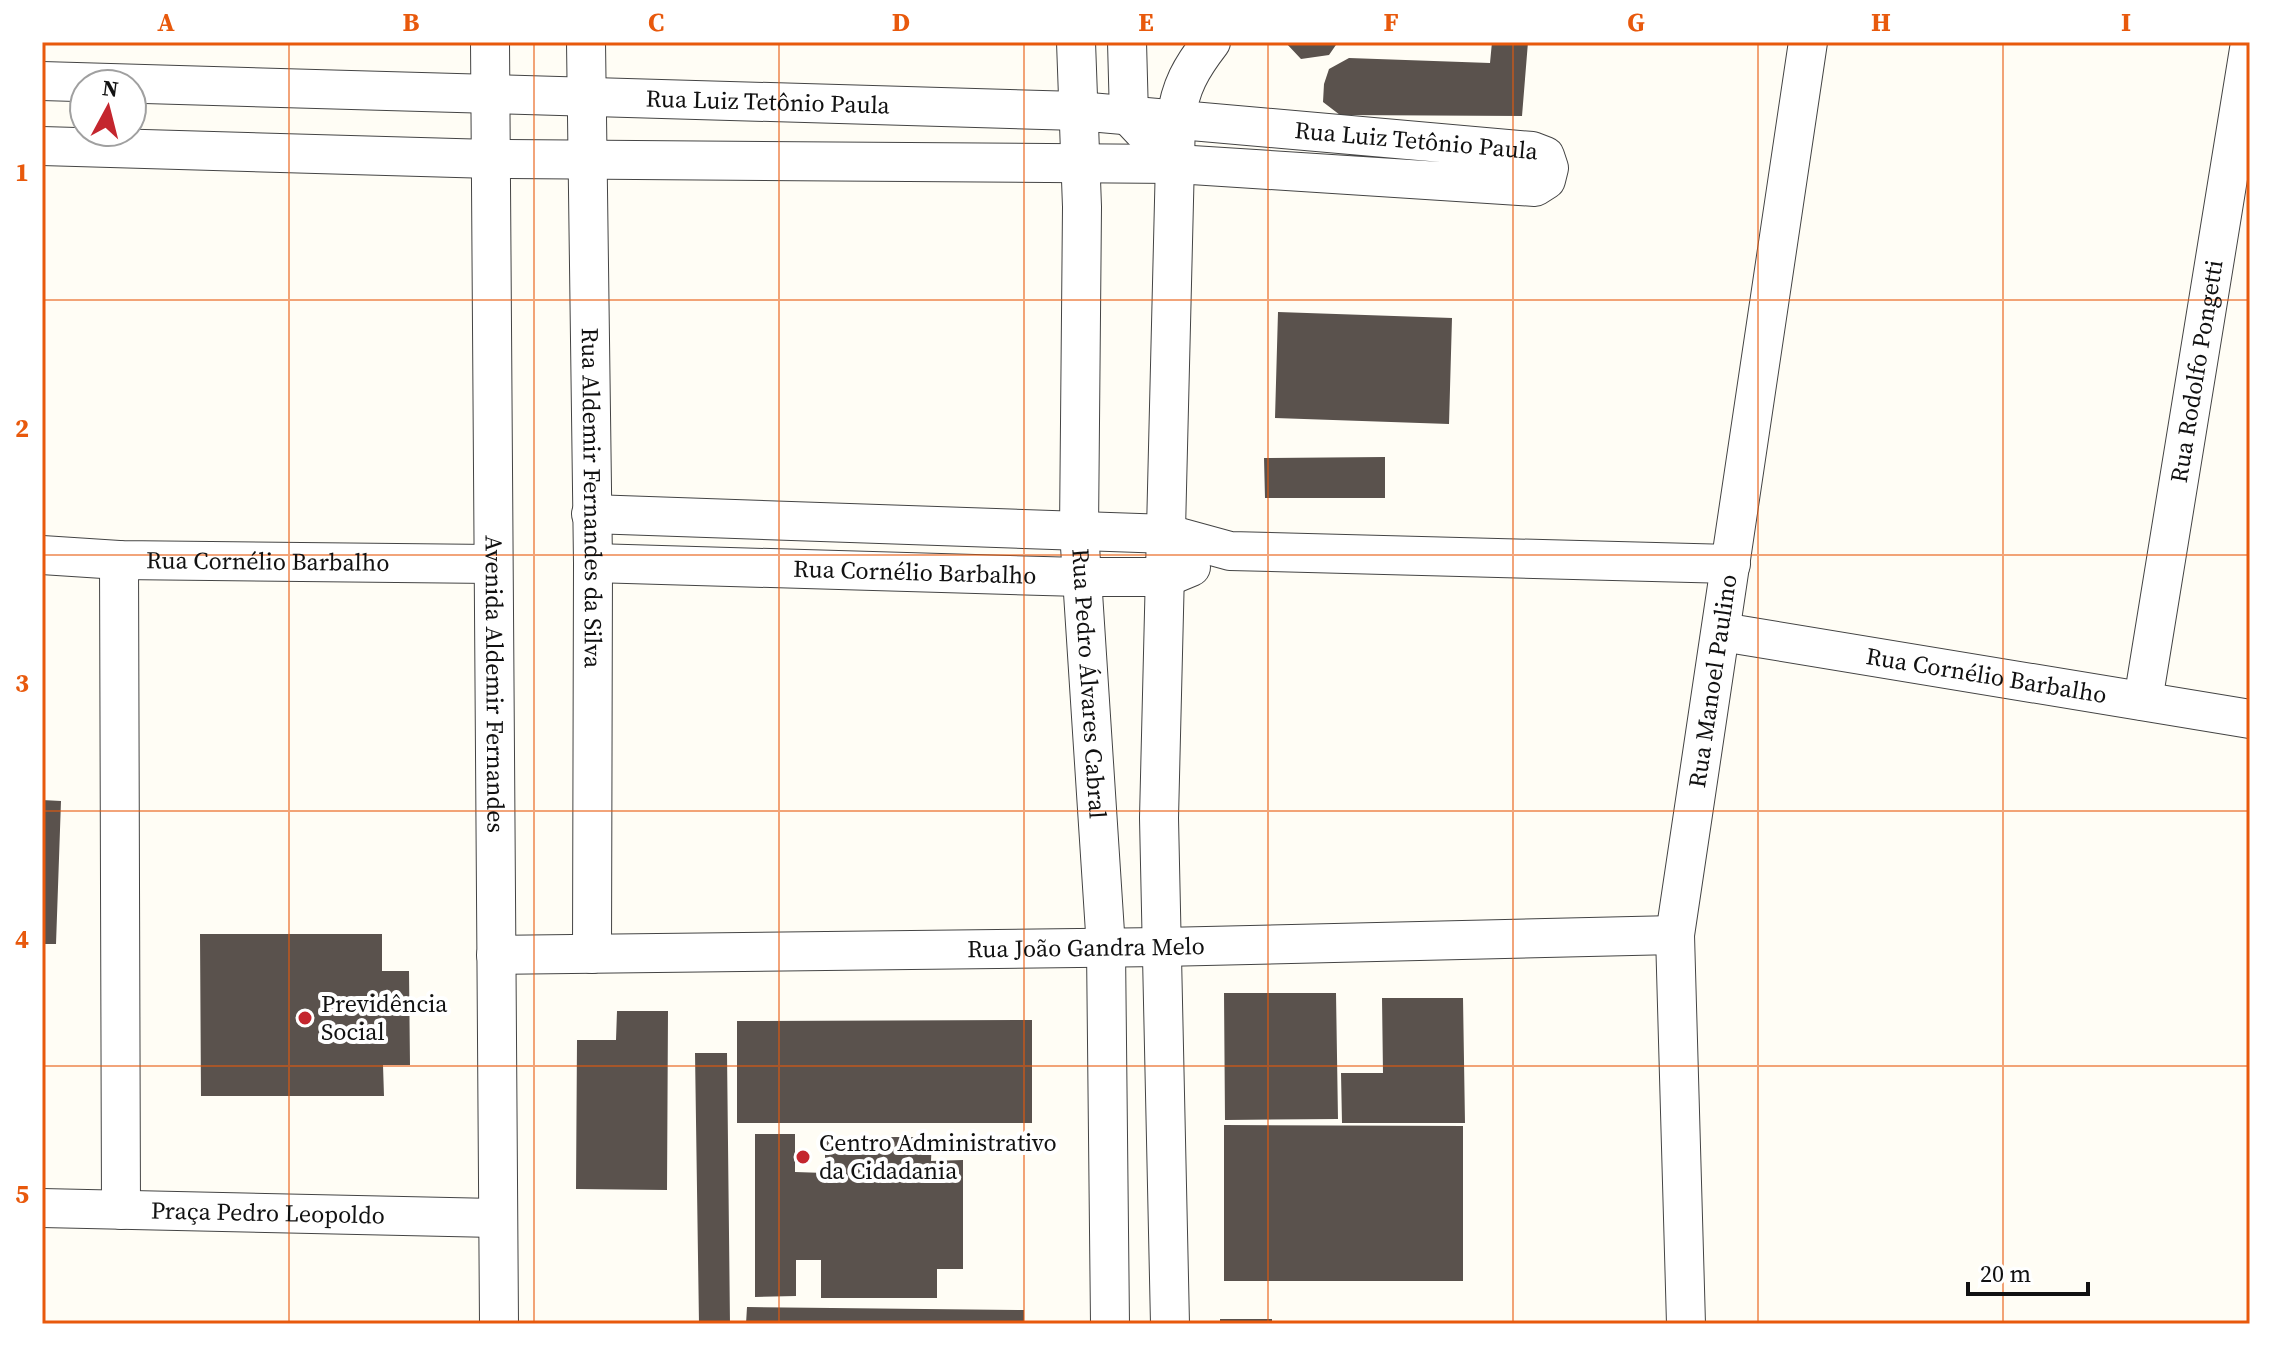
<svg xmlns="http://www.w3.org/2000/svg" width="2292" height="1366" font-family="'Source Serif 4',serif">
  <rect width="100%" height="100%" fill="#fffdf5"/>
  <!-- building -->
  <path fill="#5a524d" d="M1285,42H1338L1329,55L1301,59Z
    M1492,42H1528L1522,116L1340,115L1323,102L1324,84L1329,69L1349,58L1490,63Z
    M1278,312L1452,318L1449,424L1275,418Z
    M1385,457V498H1265L1264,458Z
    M42,800L61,801L56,944H42Z
    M200,934H382V971H409L410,1065H383L384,1096H201Z
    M1224,993H1336L1338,1119L1225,1120Z
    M1382,998H1463L1465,1123H1342L1341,1073H1383Z
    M617,1011H668L667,1190L576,1189L577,1040H616Z
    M1032,1020V1123H737V1021Z
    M695,1053H727L730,1324H699Z
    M1224,1125L1463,1126V1281H1224Z
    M755,1134H795V1172L825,1173V1137H932L931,1161L963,1160V1269H937V1298H821V1260H796V1296L755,1297Z
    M747,1307L1024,1310V1324H746Z
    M1220,1319H1272V1324H1220Z"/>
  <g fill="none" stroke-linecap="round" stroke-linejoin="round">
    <!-- street casing -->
    <g stroke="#444" stroke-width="40">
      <g id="street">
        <path id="s1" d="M490,42L499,1324"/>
        <path id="s2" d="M586,42L593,563L592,954"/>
        <path id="s3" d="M1076,42L1082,207L1079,531L1106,948L1110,1324"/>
        <path d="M1127,42L1129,116L1145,133"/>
        <path id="s4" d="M42,81L1078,111L1532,151L1545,156L1549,168L1546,180L1535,187L1176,164L491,159L42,146"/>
        <path d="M591,514L1168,534L1230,551L1731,564"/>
        <path id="s5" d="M42,555L119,560L492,564"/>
        <path d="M119,560L121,1210"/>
        <path id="s6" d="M593,563L1080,577H1167L1191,567"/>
        <path id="s7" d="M1722,632L2250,719"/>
        <path id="s8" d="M2143,701L2250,43"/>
        <path id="s9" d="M496,955L1162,947L1675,935"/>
        <path id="s10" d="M42,1208L495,1218"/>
        <path d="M1170,1324L1159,818L1176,119C1180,87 1191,68 1211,42"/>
        <path id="s11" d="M1686,1324L1675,935L1808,42"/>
      </g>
    </g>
    <!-- street -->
    <use href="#street" stroke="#fff" stroke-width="38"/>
  </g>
  <!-- grid -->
  <path fill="none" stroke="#e8590c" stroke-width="2" stroke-opacity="0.55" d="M289,42V1324M534,42V1324M779,42V1324M1024,42V1324M1268,42V1324M1513,42V1324M1758,42V1324M2003,42V1324M42,300H2250M42,555H2250M42,811H2250M42,1066H2250"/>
  <!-- markers -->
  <g fill="#c4262e" stroke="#fff" stroke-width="3">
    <circle cx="305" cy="1018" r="8"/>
    <circle cx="803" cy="1157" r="8"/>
  </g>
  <g text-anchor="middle" stroke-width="8" stroke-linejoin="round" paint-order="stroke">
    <!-- street labels -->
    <g font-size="24" fill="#111" stroke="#fff">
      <text dy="8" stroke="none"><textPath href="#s4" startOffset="726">Rua Luiz Tetônio Paula</textPath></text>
      <text dy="8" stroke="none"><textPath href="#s4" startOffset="1376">Rua Luiz Tetônio Paula</textPath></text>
      <text dy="8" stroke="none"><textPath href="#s8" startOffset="334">Rua Rodolfo Pongetti</textPath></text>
      <text dy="8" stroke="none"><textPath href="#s2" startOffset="456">Rua Aldemir Fernandes da Silva</textPath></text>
      <text dy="8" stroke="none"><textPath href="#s5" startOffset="226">Rua Cornélio Barbalho</textPath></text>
      <text dy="8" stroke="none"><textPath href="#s6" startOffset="322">Rua Cornélio Barbalho</textPath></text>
      <text dy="8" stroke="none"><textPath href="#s7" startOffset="268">Rua Cornélio Barbalho</textPath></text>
      <text dy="8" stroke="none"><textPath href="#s11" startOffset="646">Rua Manoel Paulino</textPath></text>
      <text dy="8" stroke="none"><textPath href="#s1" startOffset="642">Avenida Aldemir Fernandes</textPath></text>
      <text dy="8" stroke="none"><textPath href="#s3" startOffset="642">Rua Pedro Álvares Cabral</textPath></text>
      <text dy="8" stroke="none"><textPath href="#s9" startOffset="590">Rua João Gandra Melo</textPath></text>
      <text dy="8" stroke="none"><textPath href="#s10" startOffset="226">Praça Pedro Leopoldo</textPath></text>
    </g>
    <!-- poi labels -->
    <g font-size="24" fill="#111" stroke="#fff" text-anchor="start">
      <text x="321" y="1012">Previdência<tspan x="321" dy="28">Social</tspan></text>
      <text x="819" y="1151">Centro Administrativo<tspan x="819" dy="28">da Cidadania</tspan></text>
    </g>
  </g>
  <!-- border -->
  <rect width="2292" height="1366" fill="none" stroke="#ffffff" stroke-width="88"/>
  <!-- north arrow -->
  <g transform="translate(108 108) rotate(7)"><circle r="38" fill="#ffffff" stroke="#a0a0a0" stroke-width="2"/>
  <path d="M0-6L14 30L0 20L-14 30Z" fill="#c4262e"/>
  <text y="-12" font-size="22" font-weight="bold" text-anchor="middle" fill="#111111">N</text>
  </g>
  <!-- scale -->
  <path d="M1968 1282v12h120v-12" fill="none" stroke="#111111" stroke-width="4"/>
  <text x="1980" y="1282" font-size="24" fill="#111111" stroke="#ffffff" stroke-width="6" paint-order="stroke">20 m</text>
  <rect x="44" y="44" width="2204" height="1278" fill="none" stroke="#e8590c" stroke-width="3"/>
  <g font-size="26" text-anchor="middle" font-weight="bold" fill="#e8590c">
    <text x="166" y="31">A</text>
    <text x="411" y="31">B</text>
    <text x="656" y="31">C</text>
    <text x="901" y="31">D</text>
    <text x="1146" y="31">E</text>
    <text x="1391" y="31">F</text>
    <text x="1636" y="31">G</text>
    <text x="1881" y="31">H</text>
    <text x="2126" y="31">I</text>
    <text x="22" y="181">1</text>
    <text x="22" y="437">2</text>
    <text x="22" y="692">3</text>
    <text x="22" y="948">4</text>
    <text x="22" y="1203">5</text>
  </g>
</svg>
